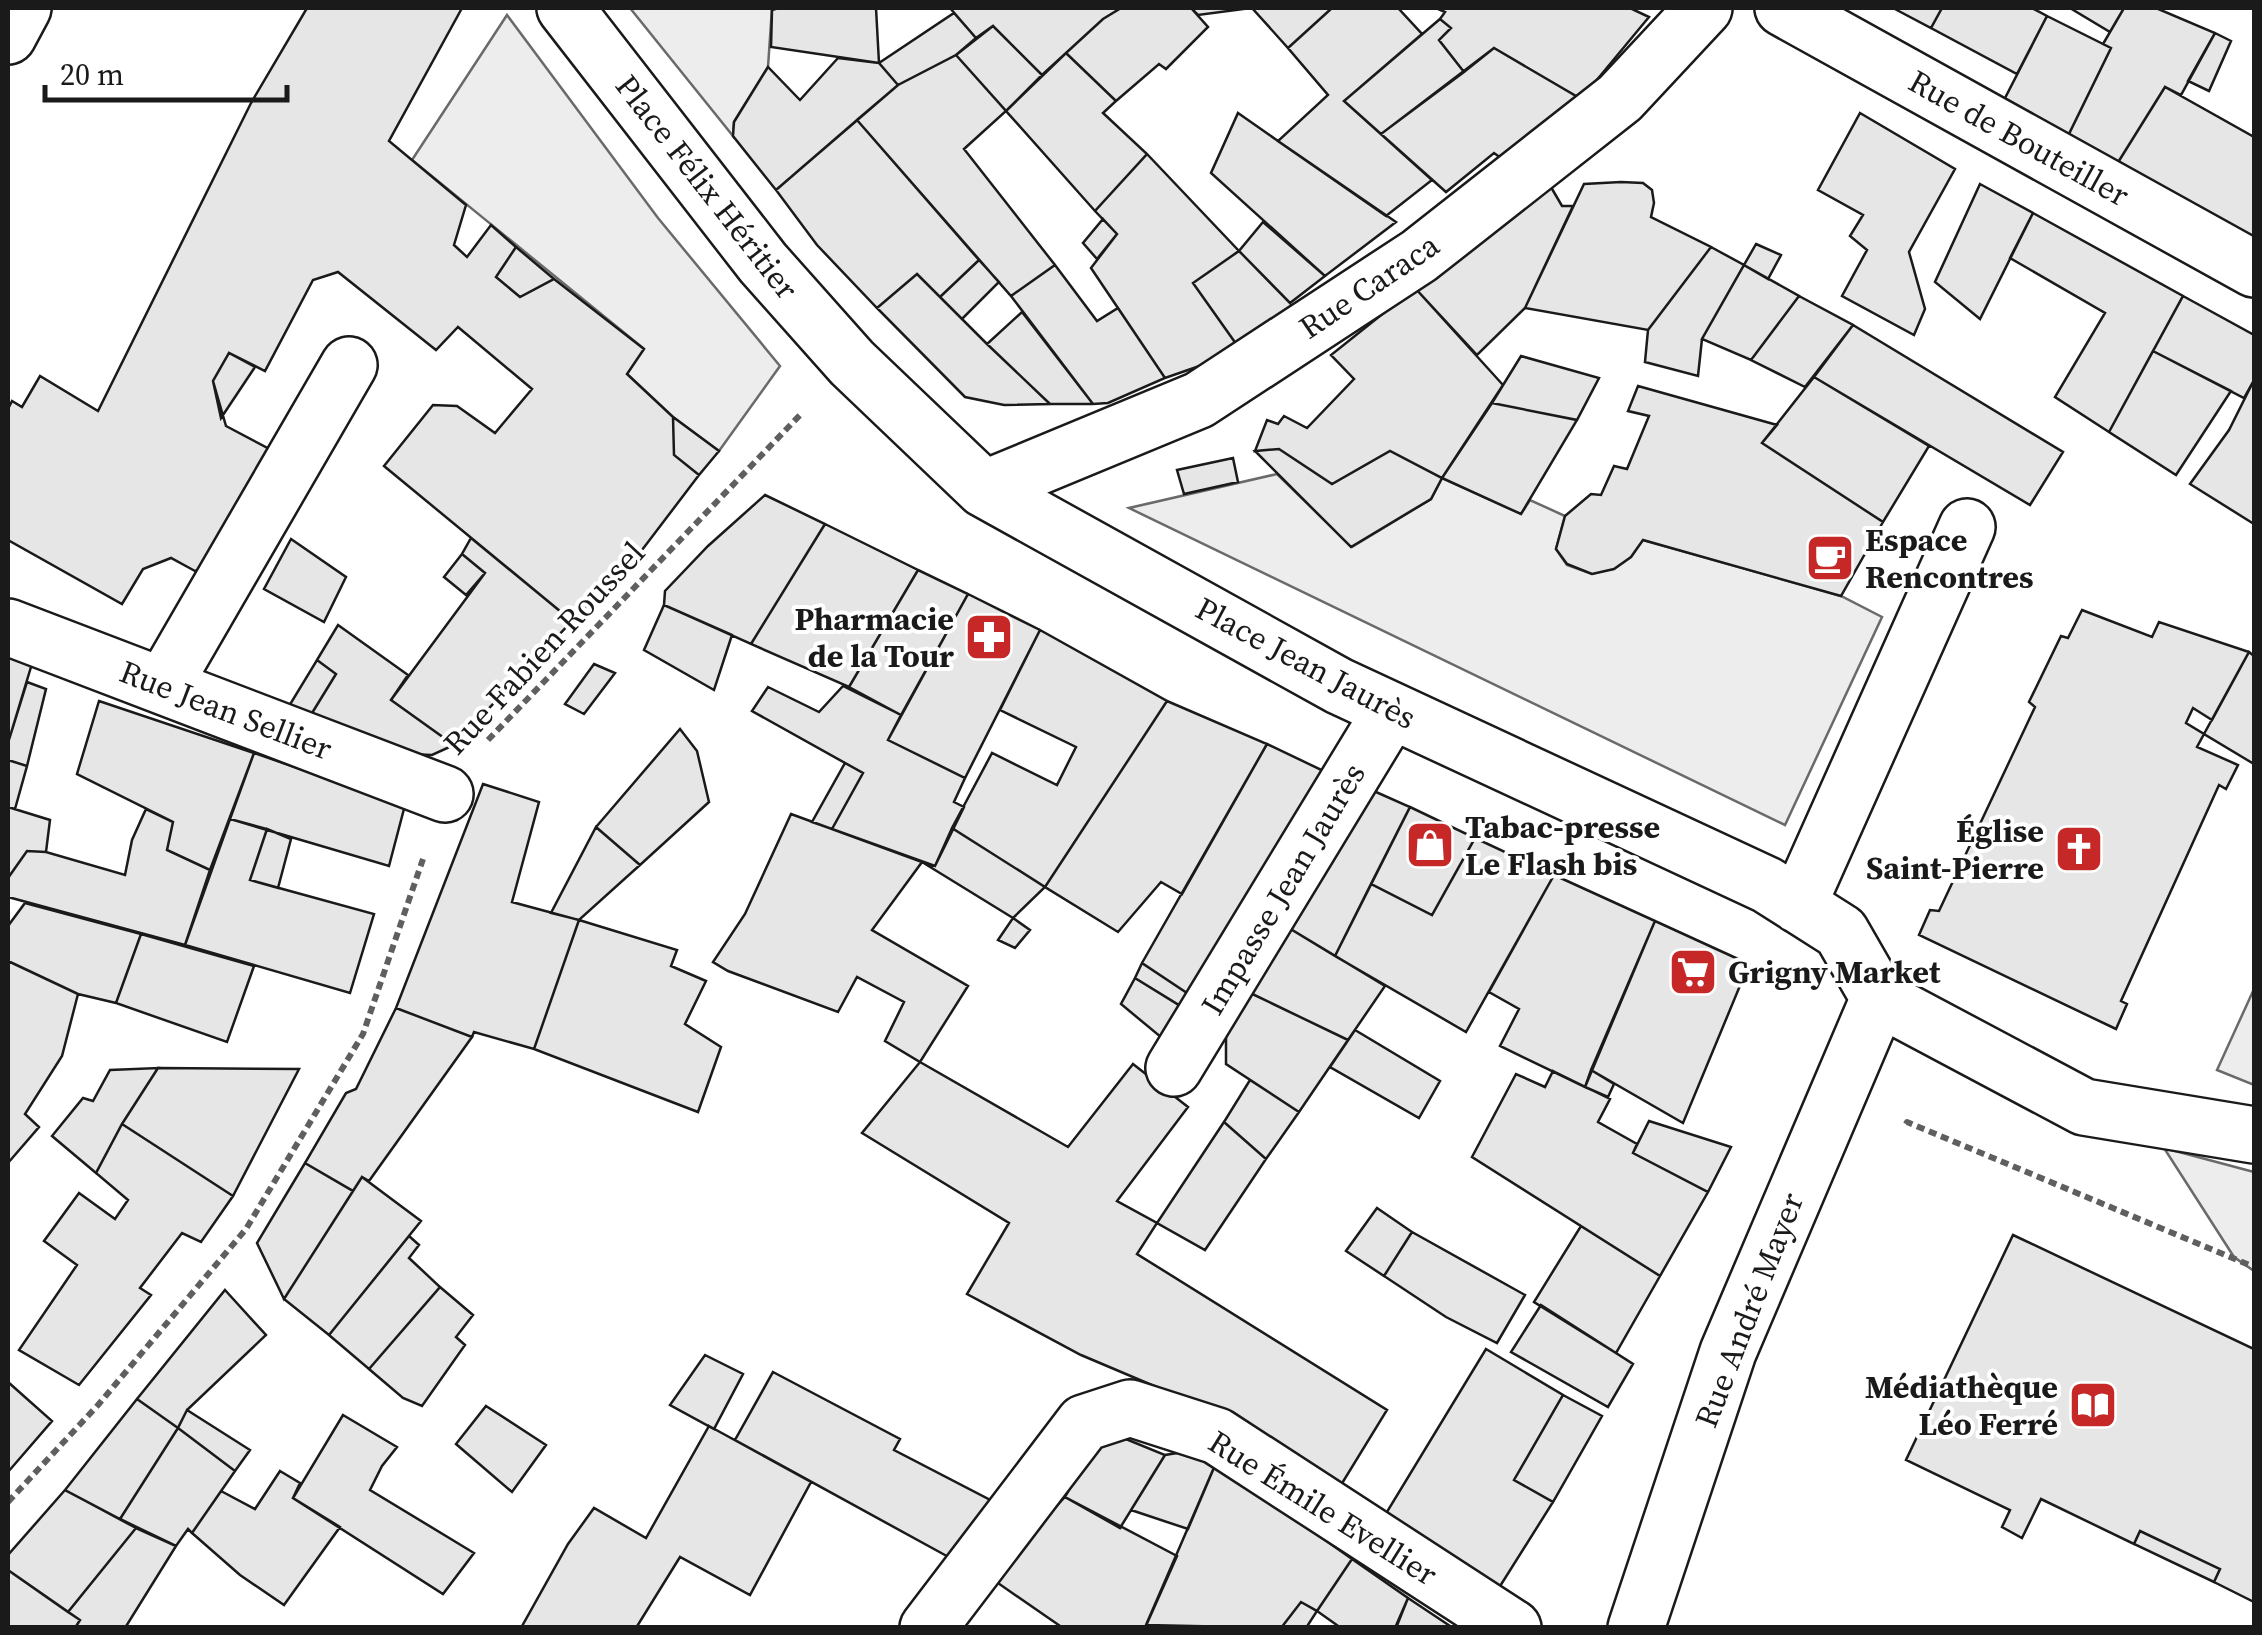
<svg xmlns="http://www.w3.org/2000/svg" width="2262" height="1635" font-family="'Source Serif 4',serif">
  <rect width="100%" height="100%" fill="#fff"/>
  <!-- built -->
  <path fill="#ededed" stroke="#6a6a6a" stroke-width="2.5" d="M630,8H772L768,67L734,122L733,136Z
    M507,15L658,218L780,366L719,451L673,417L627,374L643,348L412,160Z
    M1277,474L1352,547L1431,499L1442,478L1521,514L1530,500L1565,516L1556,549L1567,565L1592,574L1614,568L1643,540L1841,596L1882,617L1785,825L1129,508Z
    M2254,989V1085L2217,1070Z
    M2164,1148L2254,1172V1271L2234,1257Z"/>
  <!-- building -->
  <path fill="#e6e6e6" stroke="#1a1a1a" stroke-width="2.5" d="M307,8H462L389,141L466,205L454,245L467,257L491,225L516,247L496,277L520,297L554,279L644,349L627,374L673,417L674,455L699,475L642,550L572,621L384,466L433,405L457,406L495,433L532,389L458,327L436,350L338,272L313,280L265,371L229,353L213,381L226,426L277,453L221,563L195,571L171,558L143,569L122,604L8,540V409L12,401L22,407L40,376L98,411L251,103Z
    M779,8H876L879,63L771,47L772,10Z
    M950,8H1121L1103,19L1042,75L993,26L976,38Z
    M1121,8H1191L1208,27L1166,69L1159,64L1116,101L1066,53L1103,19Z
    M1191,8H1251L1198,15Z
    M1252,8H1332L1288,48Z
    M1332,8H1398L1422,34L1344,101L1432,180L1386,216L1278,141L1328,95L1288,48Z
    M1436,8H1630L1649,17L1581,99L1494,48L1464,72L1439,40L1451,28L1440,19L1445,12Z
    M1893,8H1942L1931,28Z
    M1942,8H2032L2047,16L2017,74L1931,28Z
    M2070,8H2124L2110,32Z
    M2124,8H2156L2215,33L2181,95L2165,87L2117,164L2067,138L2111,48L2103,44Z
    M954,13L976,38L956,55L898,85L879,63Z
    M2047,16L2111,48L2067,138L2002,104Z
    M1440,19L1451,28L1439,40L1464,72L1381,134L1344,101Z
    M993,26L1042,75L1006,111L956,55Z
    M2215,33L2231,41L2209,91L2188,81Z
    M1494,48L1581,99L1505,161L1494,153L1446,192L1381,134Z
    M1066,53L1116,101L1103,113L1147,154L1095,211L1006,111Z
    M956,55L1006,111L964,149L1055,265L1011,296L857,120L898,85Z
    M838,58L879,63L898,85L776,190L733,136L734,122L768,67L800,100Z
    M2165,87L2254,137V237L2117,164Z
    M1238,113L1278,141L1396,222L1325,276L1211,173Z
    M1860,113L1955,169L1909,252L1925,309L1914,335L1842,296L1867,250L1850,236L1863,215L1818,190Z
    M857,120L979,260L940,297L917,274L877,308L817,245L776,190Z
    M1147,154L1239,251L1193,283L1239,348L1211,362L1165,378L1091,268L1117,234L1095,211Z
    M1548,182L1562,206H1573L1525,308L1477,355L1415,288Z
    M1621,182L1643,183L1652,190L1654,203L1651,217L1711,247L1648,330L1525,308L1584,184Z
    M1980,184L2033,213L1980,319L1935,282Z
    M2033,213L2183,296L2109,432L2055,397L2105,313L2010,258Z
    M1103,219L1117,234L1097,259L1083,243Z
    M1263,222L1325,276L1290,303L1239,251Z
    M1756,244L1781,255L1768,279L1744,265Z
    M516,247L554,279L520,297L496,277Z
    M1711,247L1744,265L1702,339L1698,376L1645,362L1648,330Z
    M1239,251L1294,307L1239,348L1193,283Z
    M979,260L999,282L962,319L940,297Z
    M1055,265L1097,321L1118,308L1165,378L1108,403L1093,404L1011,296Z
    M1744,265L1799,296L1751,360L1702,339Z
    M917,274L987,344L1050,404L1004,405L965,397L877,308Z
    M1415,288L1503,385L1442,478L1390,451L1332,484L1279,449L1255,451L1267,420L1278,424L1284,416L1307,428L1354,379L1331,355Z
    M1799,296L1853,325L1805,387L1751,360Z
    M2183,296L2254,335V380L2244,398L2153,351Z
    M1022,312L1093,404H1050L987,344Z
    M1853,325L2063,452L2030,505L1814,377Z
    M2153,351L2231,391L2176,475L2109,432Z
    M229,353L255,367L221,418L213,381Z
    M1521,356L1599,378L1577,420L1492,403Z
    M1814,377L1929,446L1883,522L1762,443Z
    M2254,380V524L2190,484L2229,430Z
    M1638,386L1777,425L1762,443L1883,522L1841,596L1643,540L1631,557L1614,569L1592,574L1567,564L1556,549L1565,516L1591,494L1601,495L1614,466L1627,469L1649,416L1628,411Z
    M1492,403L1577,420L1521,514L1442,478Z
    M673,417L719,451L699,475L674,455Z
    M1279,449L1332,484L1390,451L1442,478L1431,499L1351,547L1255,451Z
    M1233,458L1238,482L1184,494L1177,470Z
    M765,495L825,524L751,644L664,605L665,591L708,546Z
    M825,524L918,570L849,687L751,644Z
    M471,538L572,621L454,745L391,700L485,573L462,554Z
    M291,539L346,577L324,622L264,589Z
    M462,554L485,573L466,595L444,577Z
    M918,570L968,594L901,715L849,687Z
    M968,594L1040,630L965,778L888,740Z
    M664,605L732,635L714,690L644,650Z
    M2082,610L2152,637L2159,622L2249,652L2212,720L2193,708L2186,723L2204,734L2197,747L2238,765L2226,789L2219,785L2121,1001L2127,1004L2116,1029L1919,935L1930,910L1939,911L2035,707L2029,702L2061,636L2068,638Z
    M338,625L408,675L391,700L454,745L432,755L408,754L309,718L336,674L317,660Z
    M1040,630L1167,701L1045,887L952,828L992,753L1057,785L1076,747L1000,710Z
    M8,647L34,657L8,743Z
    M2249,652L2254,656V764L2204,734Z
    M317,660L336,674L309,718L286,711Z
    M594,664L615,673L584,714L565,704Z
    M27,682L46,689L27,766L8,760V743Z
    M843,686L901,715L888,740L965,778L954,802L964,807L935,866L832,829L863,773L752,711L768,687L819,712Z
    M99,701L254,753L210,870L167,850L173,822L77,774Z
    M1167,701L1267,744L1182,894L1161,882L1118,932L1045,887Z
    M680,729L697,751L709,802L640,865L596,827Z
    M1267,744L1332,775L1190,995L1142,963Z
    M254,753L405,805L389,866L230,819Z
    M8,760L27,766L15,809L8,807Z
    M845,763L863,773L832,829L812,822Z
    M483,784L539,802L512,902L579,920L534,1049L474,1032L472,1037L396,1008Z
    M1367,788L1410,807L1335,956L1289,928Z
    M8,807L50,820L46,852L27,851L8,878Z
    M1410,807L1475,838L1432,915L1371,884Z
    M146,809L173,822L167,850L210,870L185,945L8,897V878L27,851L46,852L125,875L132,840Z
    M791,814L922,862L872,930L968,986L920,1062L885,1041L904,1002L857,977L838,1012L728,971L713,962L745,914Z
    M230,819L267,829L250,880L374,914L350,993L185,945Z
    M596,827L640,865L579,920L551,913Z
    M952,828L1045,887L1013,918L922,862L935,866Z
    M267,829L291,839L278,888L250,880Z
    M1475,838L1554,875L1466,1032L1335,956L1371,884L1432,915Z
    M1554,875L1655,921L1585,1087L1500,1046L1519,1009L1489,992Z
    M25,903L141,934L116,1003L78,994L8,961V926Z
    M1013,918L1030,930L1015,948L998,940Z
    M579,920L677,950L671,966L706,981L685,1024L721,1047L698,1112L534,1049Z
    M1655,921L1749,964L1683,1123L1591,1070Z
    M1289,928L1385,986L1348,1040L1244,990Z
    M141,934L254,966L227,1042L116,1003Z
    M8,961L78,994L62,1056L25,1114L39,1127L8,1163Z
    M1142,963L1190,995L1182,1007L1135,978Z
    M1135,978L1182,1007L1162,1038L1121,1004Z
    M1244,990L1348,1040L1299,1112L1226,1064V1026Z
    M396,1008L472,1037L369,1181L362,1177L353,1191L305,1163L346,1093L356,1089Z
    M1355,1030L1440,1081L1419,1118L1330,1067Z
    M920,1062L1068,1147L1133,1064L1188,1107L1117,1201L1157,1223L1137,1254L1387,1410L1341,1485L1249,1426L1081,1355L967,1294L1009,1223L862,1133Z
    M158,1068L299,1069L233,1196L122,1124Z
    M158,1068L122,1124L96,1173L52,1136L83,1098L93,1101L110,1070Z
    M1591,1070L1614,1084L1608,1097L1585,1087Z
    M1553,1071L1610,1099L1598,1122L1637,1144L1633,1153L1708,1192L1660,1276L1472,1157L1516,1074L1545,1087Z
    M1250,1080L1299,1112L1266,1159L1224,1122Z
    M1649,1121L1731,1147L1708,1192L1633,1153Z
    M1224,1122L1266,1159L1205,1250L1157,1223Z
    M122,1124L233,1196L201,1242L182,1233L140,1288L151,1295L79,1385L19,1350L77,1265L44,1241L79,1193L115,1219L128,1200L96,1173Z
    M305,1163L353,1191L284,1299L257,1243Z
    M362,1177L421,1221L329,1335L284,1299Z
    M1377,1208L1412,1232L1384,1276L1346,1251Z
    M1581,1226L1660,1276L1616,1353L1534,1302Z
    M1412,1232L1525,1295L1497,1343L1446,1317L1384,1276Z
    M2013,1235L2254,1349V1602L2214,1582L2220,1569L2140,1531L2134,1544L2041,1499L2022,1538L2002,1527L2010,1510L1906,1460Z
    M409,1236L419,1245L409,1258L440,1287L369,1369L329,1335Z
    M440,1287L473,1315L456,1337L465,1345L422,1406L403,1398L369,1369Z
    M225,1290L266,1335L187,1410L178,1428L137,1399Z
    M1541,1305L1633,1364L1608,1407L1511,1352Z
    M1486,1349L1563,1395L1514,1480L1553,1502L1497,1591L1382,1520Z
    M705,1355L743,1374L714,1429L670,1405Z
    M773,1372L900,1439L894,1450L996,1503L954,1560L735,1440Z
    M8,1382L52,1421L8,1472Z
    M1563,1395L1602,1416L1553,1502L1514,1480Z
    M137,1399L178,1428L120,1519L65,1490Z
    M486,1406L546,1445L512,1492L456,1444Z
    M187,1410L250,1450L235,1471L178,1428Z
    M343,1415L397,1447L382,1466L370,1490L474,1553L443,1594L293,1498Z
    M709,1426L811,1482L750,1595L680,1557L636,1628H521L568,1544L594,1508L646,1538Z
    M178,1428L235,1471L192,1533L188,1529L176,1546L120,1519Z
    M1121,1437L1165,1455L1120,1528L1065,1497L1092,1449Z
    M1196,1450L1216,1463L1188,1529L1131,1510L1165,1455Z
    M1216,1463L1352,1559L1317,1611L1301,1602L1281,1628L1146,1625Z
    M280,1471L300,1483L293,1498L340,1527L284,1605L240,1575L192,1533L221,1491L255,1509Z
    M65,1490L136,1528L68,1612L8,1570V1555Z
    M1065,1497L1177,1556L1145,1628H1063L995,1581L996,1569Z
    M136,1528L176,1546L125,1628H75L80,1620L68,1612Z
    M2140,1531L2220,1569L2214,1582L2134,1544Z
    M1352,1559L1408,1598L1395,1628H1341L1317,1611Z
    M8,1570L80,1620L75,1628H8Z
    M1408,1598L1453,1628H1396Z
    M1301,1602L1317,1611L1306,1628H1281Z"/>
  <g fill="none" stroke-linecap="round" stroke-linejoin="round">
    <!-- minor casing -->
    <g stroke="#1a1a1a" stroke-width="60">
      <path id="minor" d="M565,8L763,263L852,363L984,489L1339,686L1767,885L1841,932L1879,998
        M1783,8L2254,269
        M8,36L23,8
        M984,489L1199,400L1419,256L1620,98L1704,8
        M8,627L445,794
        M163,686L349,365
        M1798,905L1967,527
        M1879,998L2084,1107L2254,1135
        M1174,1068L1391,711
        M928,1628L1084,1423L1130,1408L1217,1436L1513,1628
        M1636,1628L1728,1352L1879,998"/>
    </g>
    <!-- path -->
    <path stroke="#5f5f5f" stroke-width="6" stroke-dasharray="8 5" stroke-linecap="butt" d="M488,740L801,414
      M1906,1124L1907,1122L2254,1267
      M8,1502L98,1405L246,1229L363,1034L423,859"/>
    <!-- minor -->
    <use href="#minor" stroke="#fff" stroke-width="55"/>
  </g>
  <!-- icons -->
  <defs>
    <g id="cafe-square" transform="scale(2.5)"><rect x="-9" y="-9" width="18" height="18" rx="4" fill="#c62828" stroke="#fff"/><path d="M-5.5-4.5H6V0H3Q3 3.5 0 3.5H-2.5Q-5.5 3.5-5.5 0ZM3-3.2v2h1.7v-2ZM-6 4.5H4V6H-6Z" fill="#fff"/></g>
    <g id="pharmacy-square" transform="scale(2.5)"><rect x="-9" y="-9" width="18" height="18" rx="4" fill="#c62828" stroke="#fff"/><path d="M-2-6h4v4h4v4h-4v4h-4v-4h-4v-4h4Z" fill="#fff"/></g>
    <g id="shop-square" transform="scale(2.5)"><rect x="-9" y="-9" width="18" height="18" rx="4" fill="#c62828" stroke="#fff"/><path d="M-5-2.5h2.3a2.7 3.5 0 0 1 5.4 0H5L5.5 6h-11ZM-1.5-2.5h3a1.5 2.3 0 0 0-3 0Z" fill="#fff"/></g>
    <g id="church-square" transform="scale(2.5)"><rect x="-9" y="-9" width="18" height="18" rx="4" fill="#c62828" stroke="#fff"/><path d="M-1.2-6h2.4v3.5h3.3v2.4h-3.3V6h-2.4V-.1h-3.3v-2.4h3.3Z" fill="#fff"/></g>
    <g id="supermarket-square" transform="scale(2.5)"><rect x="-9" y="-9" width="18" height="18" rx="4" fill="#c62828" stroke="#fff"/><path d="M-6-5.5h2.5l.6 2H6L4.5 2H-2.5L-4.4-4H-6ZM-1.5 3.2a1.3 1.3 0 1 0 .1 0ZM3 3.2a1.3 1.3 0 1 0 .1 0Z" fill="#fff"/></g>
    <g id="library-square" transform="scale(2.5)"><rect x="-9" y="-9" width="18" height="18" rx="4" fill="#c62828" stroke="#fff"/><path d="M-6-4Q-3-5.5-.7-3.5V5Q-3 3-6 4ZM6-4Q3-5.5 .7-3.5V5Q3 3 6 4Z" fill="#fff"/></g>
  </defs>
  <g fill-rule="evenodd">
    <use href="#cafe-square" x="1830" y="558"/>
    <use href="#pharmacy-square" x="989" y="637"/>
    <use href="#shop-square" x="1430" y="845"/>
    <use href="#church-square" x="2079" y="849"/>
    <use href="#supermarket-square" x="1693" y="972"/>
    <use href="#library-square" x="2093" y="1405"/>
  </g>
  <g text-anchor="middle" stroke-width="8" stroke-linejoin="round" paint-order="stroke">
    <!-- street labels -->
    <g font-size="32" fill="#1a1a1a" stroke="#fff">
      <text transform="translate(2019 138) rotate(29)" y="11">Rue de Bouteiller</text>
      <text transform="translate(707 187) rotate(52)" y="11">Place Félix Héritier</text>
      <text transform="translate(1369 286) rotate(-34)" y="11">Rue Caraca</text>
      <text transform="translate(544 648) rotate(-47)" y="11">Rue Fabien Roussel</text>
      <text transform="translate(1306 663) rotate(28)" y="11">Place Jean Jaurès</text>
      <text transform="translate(226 710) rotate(21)" y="11">Rue Jean Sellier</text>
      <text transform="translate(1283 889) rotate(-59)" y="11">Impasse Jean Jaurès</text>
      <text transform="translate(1749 1310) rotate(-69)" y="11">Rue André Mayer</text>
      <text transform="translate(1323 1508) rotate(32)" y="11">Rue Émile Evellier</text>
    </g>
    <!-- poi labels -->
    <g font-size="32" font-weight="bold" fill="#1a1a1a" stroke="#fff" text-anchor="start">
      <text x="1865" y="551">Espace<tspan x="1865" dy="37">Rencontres</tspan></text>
      <text x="954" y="630" text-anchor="end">Pharmacie<tspan x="954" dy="37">de la Tour</tspan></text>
      <text x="1465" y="838">Tabac-presse<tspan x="1465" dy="37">Le Flash bis</tspan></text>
      <text x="2044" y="842" text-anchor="end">Église<tspan x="2044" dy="37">Saint-Pierre</tspan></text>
      <text x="1728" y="983">Grigny Market</text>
      <text x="2058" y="1398" text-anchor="end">Médiathèque<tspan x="2058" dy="37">Léo Ferré</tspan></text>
    </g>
  </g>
  <!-- border -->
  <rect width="2262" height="1635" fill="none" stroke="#1a1a1a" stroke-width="20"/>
  <!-- scale -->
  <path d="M45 85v15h242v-15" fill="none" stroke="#1a1a1a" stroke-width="5"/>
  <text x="60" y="85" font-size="30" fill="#1a1a1a" stroke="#ffffff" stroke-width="8" paint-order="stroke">20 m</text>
</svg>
